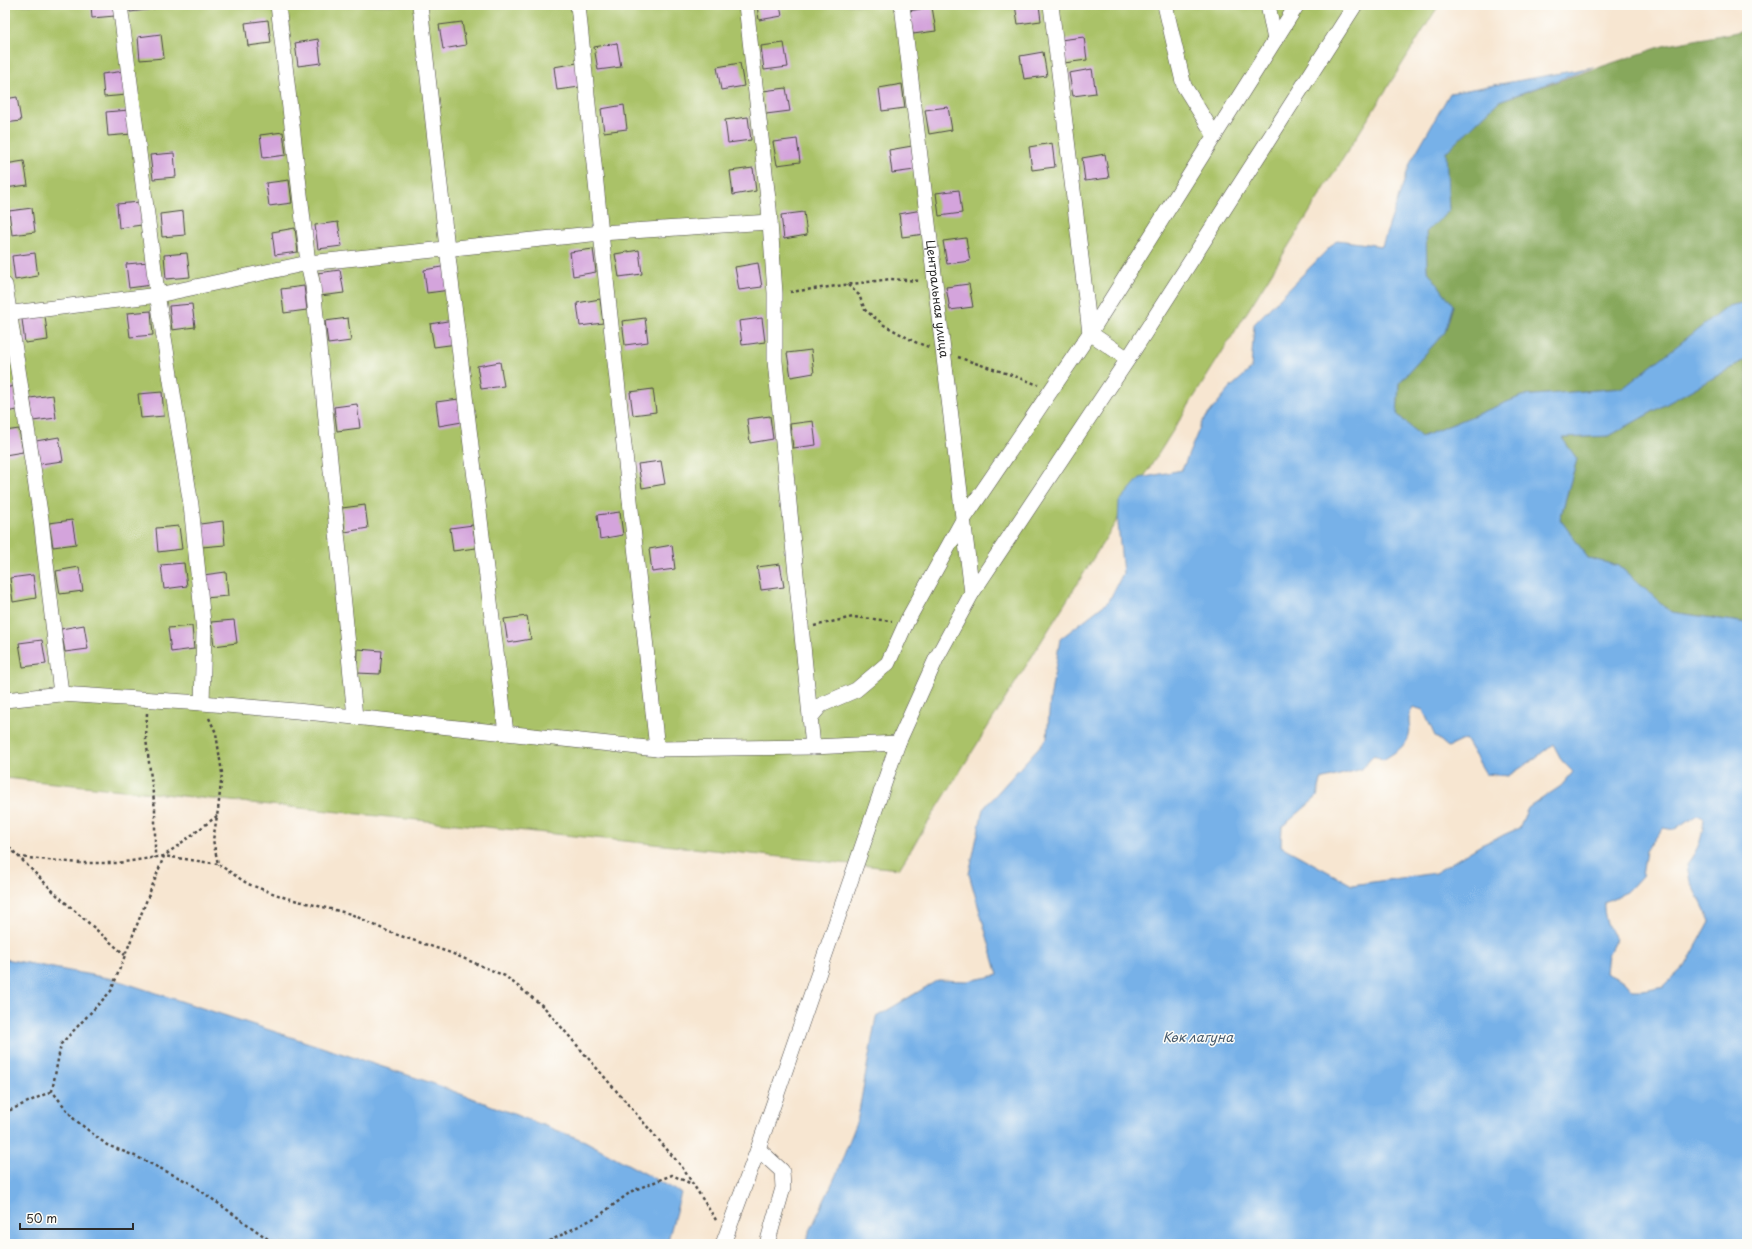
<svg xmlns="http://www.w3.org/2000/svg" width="1752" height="1249" font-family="'Playpen Sans',sans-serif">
  <rect width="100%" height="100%" fill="#fdfcf7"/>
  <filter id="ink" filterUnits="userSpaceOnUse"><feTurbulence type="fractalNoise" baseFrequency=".025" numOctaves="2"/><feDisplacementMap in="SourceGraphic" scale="8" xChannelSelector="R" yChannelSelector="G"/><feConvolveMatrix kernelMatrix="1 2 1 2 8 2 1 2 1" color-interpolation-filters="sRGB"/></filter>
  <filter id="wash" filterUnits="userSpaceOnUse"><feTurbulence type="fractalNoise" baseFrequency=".012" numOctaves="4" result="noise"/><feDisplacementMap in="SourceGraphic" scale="16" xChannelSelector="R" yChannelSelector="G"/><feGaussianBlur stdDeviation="0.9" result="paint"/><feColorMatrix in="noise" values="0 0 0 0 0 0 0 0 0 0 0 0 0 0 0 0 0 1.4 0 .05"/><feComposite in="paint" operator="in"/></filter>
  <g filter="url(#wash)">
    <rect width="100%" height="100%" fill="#f7e6d1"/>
    <!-- green -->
    <path fill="#aac268" stroke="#6a764a" d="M5,5H1439L899,869L5,778Z"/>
    <!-- forest -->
    <path fill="#87a85c" stroke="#596a44" d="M1747,30V302L1728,306L1623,388L1522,396L1421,437L1397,414L1399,383L1445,332L1453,306L1427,270L1426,232L1449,211L1445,152L1499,101L1663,46Z
      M1747,359V623L1671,612L1619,566L1588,558L1560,520L1577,459L1561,438L1609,436Z"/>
    <!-- water -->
    <path fill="#77b1e8" stroke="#516e8a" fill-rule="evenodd" d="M1594,67L1499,101L1446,152L1449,211L1426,232L1427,270L1453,305L1445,332L1399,383L1397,414L1421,437L1522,396L1623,388L1728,306L1747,302V359L1609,436L1562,438L1577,459L1560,519L1588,558L1619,566L1671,612L1747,623V1244H804L836,1175L857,1122L876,1017L938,980L968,981L998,975L969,874L983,809L1047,738L1050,700L1060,639L1109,601L1123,573L1118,524L1119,502L1140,478L1182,470L1202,422L1229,389L1251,369L1254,324L1337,240L1382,246L1411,161L1450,93ZM1413,707L1423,710L1435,736L1448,747L1465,739L1486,774L1508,776L1530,762L1553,744L1562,761L1573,772L1561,786L1528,808L1519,828L1481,845L1435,873L1352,885L1281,846L1282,827L1317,797L1321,780L1362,769L1374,755L1383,760C1392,754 1406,747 1409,736C1412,725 1405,722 1413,707ZM1697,815L1704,818C1702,838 1700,847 1687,864L1689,877L1710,921L1686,965L1664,986L1643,990H1633L1626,982L1606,972L1608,955L1616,939C1608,929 1603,915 1604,902L1627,892L1642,876L1646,851L1663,828L1675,830Z
      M5,959L113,979L429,1082L585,1141L681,1193L667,1244H5Z"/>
    <g id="blocks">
      <!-- building -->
      <path fill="#d4a4dc" d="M91,5H114L115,16L92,18Z
        M130,5H153L154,9L130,12Z
        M757,5H780L782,16L759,20Z
        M1015,5H1039L1041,21L1018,24Z
        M932,7L936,31L913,34L909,11Z
        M268,20L271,43L248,46L245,23Z
        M462,22L466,45L443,49L439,25Z
        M161,34L164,58L140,60L138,37Z
        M1084,37L1087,60L1064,63L1060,40Z
        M6,38L8,56L5,57V39Z
        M318,39L321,63L298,66L295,43Z
        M617,43L621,67L598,70L594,47Z
        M784,43L788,67L764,70L761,46Z
        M1043,52L1047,76L1024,79L1020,56Z
        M577,63L580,87L557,90L554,67Z
        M740,63L744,86L721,90L717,67Z
        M1092,69L1096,93L1073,96L1069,73Z
        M125,71L127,95L104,97L102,74Z
        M902,84L905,108L882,111L879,88Z
        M786,88L790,111L766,114L763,91Z
        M17,97L21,121L5,123V99Z
        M624,105L627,129L604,132L601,109Z
        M948,107L952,130L929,134L925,110Z
        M129,110L132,134L108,136L106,112Z
        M748,117L751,140L728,143L725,120Z
        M283,132L286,155L263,158L260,135Z
        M797,139L800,162L777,165L773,142Z
        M1052,143L1055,167L1032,170L1029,147Z
        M912,146L915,170L892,173L889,150Z
        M174,153L176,177L153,179L150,155Z
        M1105,154L1109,178L1085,181L1082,158Z
        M24,161L28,185L5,188V164Z
        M753,168L756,191L733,195L730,171Z
        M289,180L292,203L269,206L266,183Z
        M959,190L962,213L939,216L936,193Z
        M140,202L142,225L119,228L117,204Z
        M32,208L35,232L12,235L9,211Z
        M922,210L925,234L902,237L899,214Z
        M183,211L185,235L162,237L160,214Z
        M804,212L807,235L784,239L781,215Z
        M338,222L342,246L318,249L315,225Z
        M295,228L298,252L275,255L272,232Z
        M966,238L970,261L947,264L943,241Z
        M593,249L596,272L573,276L570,252Z
        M639,250L642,274L619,277L615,254Z
        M35,253L38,276L15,280L12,256Z
        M187,253L190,277L166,279L164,255Z
        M149,262L152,285L129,288L126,264Z
        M758,263L762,287L739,290L735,267Z
        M447,266L450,290L427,293L424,270Z
        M340,270L344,293L320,296L317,273Z
        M969,284L973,307L950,310L946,287Z
        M304,286L307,310L284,313L281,289Z
        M600,299L603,323L580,326L577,303Z
        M192,304L195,327L172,330L169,306Z
        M151,311L153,335L130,337L127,313Z
        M45,316L48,340L25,343L22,319Z
        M348,318L351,341L328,344L325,321Z
        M645,318L648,342L625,345L622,321Z
        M762,318L765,342L742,345L739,321Z
        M453,320L457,344L434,347L430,324Z
        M5,345L8,360L5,361Z
        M811,350L814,373L791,377L787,353Z
        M500,362L504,386L481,389L477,366Z
        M14,386L18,410L5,412V388Z
        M653,389L656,412L633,415L630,392Z
        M162,392L164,416L141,418L138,394Z
        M53,395L56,418L33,421L30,398Z
        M459,399L462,422L439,426L436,402Z
        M357,404L360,428L337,431L334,407Z
        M770,416L773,439L750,443L747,419Z
        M813,421L816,445L793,448L790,424Z
        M19,429L23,452L5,455V431Z
        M59,437L63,461L40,464L36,441Z
        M661,461L665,484L642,488L638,464Z
        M365,505L368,528L345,532L342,508Z
        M620,512L623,535L600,539L597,515Z
        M72,520L76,544L53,547L49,523Z
        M223,521L225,545L202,547L200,524Z
        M473,525L476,548L453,551L450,528Z
        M179,526L182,549L158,552L156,528Z
        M672,545L675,569L652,572L649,549Z
        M184,563L187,586L164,589L161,565Z
        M780,564L784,587L761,590L757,567Z
        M79,567L83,591L60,594L56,571Z
        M226,572L228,596L205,598L203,575Z
        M33,575L36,598L13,602L10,578Z
        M527,616L531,639L508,643L504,619Z
        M234,620L237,643L214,646L211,622Z
        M84,625L88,649L65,652L61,629Z
        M192,626L194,649L171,652L168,628Z
        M42,640L46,664L23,667L19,643Z
        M358,649L382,651L380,674L357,673Z"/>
    </g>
  </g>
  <g filter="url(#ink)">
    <use href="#blocks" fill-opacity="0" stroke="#4a4744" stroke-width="1"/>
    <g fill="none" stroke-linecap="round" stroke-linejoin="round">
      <!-- minor casing -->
      <g stroke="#4a4744" stroke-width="16">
        <g id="minor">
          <path d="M120,5L158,300L191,505L204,632L202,703"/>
          <path d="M278,5L308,263L313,286L355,717"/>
          <path d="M420,5L447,248L506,733"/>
          <path d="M578,5L601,233L657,749"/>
          <path d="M746,5L769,208L775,293V361L813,747"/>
          <path id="s1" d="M902,5L972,593"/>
          <path d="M1051,5L1090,333L1128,359"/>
          <path d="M1165,5L1184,86L1215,136"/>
          <path d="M1268,5L1275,40"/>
          <path d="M5,285L41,519L61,694"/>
          <path d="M5,314L158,295L308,263L601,233L770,222"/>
          <path d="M5,700L61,694L202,703L297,711L657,749L813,747L898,743"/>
          <path d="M811,717L821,705L856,690L888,663L907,621L963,520L1090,333L1297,5"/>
          <path d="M758,1149L782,1171L783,1188L767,1244"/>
          <path d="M723,1244L758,1149L898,743L936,659L972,593L1128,359L1355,5"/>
        </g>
      </g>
      <!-- path -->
      <path stroke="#4a4744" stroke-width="2.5" stroke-dasharray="3 3" stroke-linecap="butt" d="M848,285L859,295L865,310L884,325L915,342L929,347
        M790,292L891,279L920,281
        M958,357C985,367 1012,374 1038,385
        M814,626L853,617L892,621
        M147,713L146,739L155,809V858
        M209,718L216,733L222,773L218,810L213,840L218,864L248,884L286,898L351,914L389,932L451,953L505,976L544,1007L682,1167L716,1220
        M217,816L164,856L111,991L61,1044L52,1091L74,1119L107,1145L135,1156L190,1183L275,1244
        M5,843L58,896L125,955
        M18,857L80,863H118L164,856L218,864
        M5,1114L8,1111L52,1091
        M544,1244L600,1215L632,1191L672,1175L692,1184"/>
      <!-- minor -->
      <use href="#minor" stroke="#fff" stroke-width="15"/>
    </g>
  </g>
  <g text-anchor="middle" stroke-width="3" stroke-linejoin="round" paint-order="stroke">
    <!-- street labels -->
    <g font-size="12" fill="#2b2b2b" stroke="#fdfcf7">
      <text dy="4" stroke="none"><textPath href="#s1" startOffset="296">Центральная улица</textPath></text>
    </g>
    <!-- water labels -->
    <g font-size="13" font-style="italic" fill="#465a6d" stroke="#fdfcf7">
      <text x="1198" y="1042">Көк лагуна</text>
    </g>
  </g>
  <!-- margin -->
  <rect width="1752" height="1249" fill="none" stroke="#fdfcf7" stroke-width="20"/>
  <!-- scale -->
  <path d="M20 1223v6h113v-6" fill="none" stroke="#2b2b2b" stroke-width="2"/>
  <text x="26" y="1223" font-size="12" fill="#2b2b2b" stroke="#fdfcf7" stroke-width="3" paint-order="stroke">50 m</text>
</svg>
